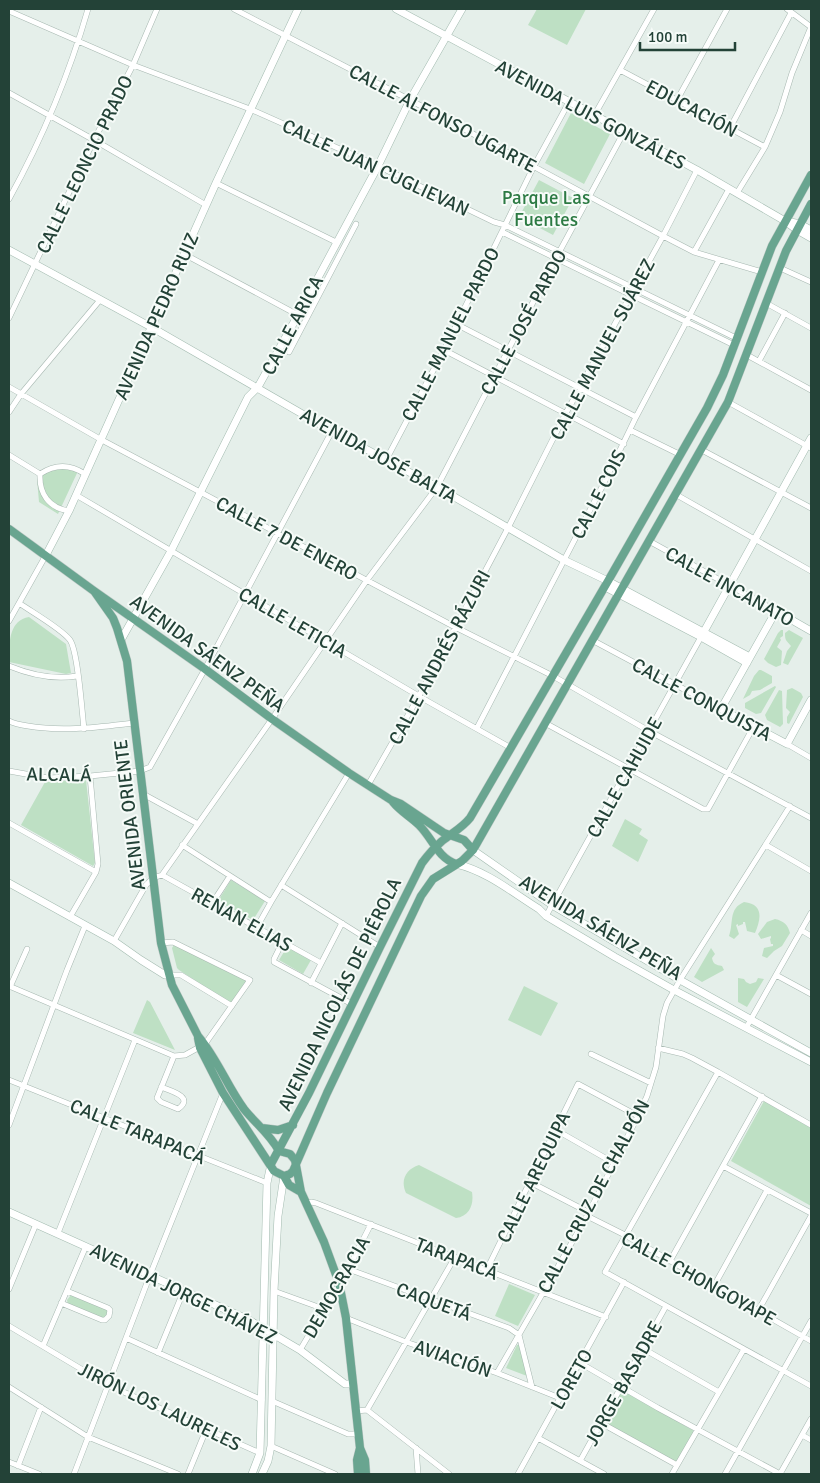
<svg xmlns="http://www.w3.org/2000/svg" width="820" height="1483" font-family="Signika,sans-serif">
  <rect width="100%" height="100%" fill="#e5efea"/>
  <!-- green -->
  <path fill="#bee0c4" d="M537,9H586L567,45L528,25Z
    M571,113L610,134L584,184L545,163Z
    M539,180L573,198L553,235L519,217Z
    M50,467L66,468L78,471L58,514L39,502L37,479Z
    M29,617L66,644L71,673L66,674L9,662C9,646 8,620 29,617Z
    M781,630H783V636L780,638L781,640L777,647L782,651L781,665L776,667L768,663L764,659L778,633Z
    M789,630L803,638L788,665L783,663L787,651L791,646C786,640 785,641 785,633Z
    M759,670H761L772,676V683L760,690L752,691L750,695L743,699L754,676Z
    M775,686L776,687L761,713L756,714L745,708V703Z
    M792,688L801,693L803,697L789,724L787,723V717L790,712L786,708L787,690Z
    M779,690L782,691L783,724L780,727L767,720L765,715Z
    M86,780L95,863L93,866L21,825L45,782Z
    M625,819L642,829L639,834L648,840L638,862L612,846Z
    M231,880L265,901L253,920L218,901Z
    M744,902C764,904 761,919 755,933L747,931L745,922H743V924L738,926V924L736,925L739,934L734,939L729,936C734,923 728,909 744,902Z
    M775,919C784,921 788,925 790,933L782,946L774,951L767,958L762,956L764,948L773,946V944H771L770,939L771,938V936L761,939L758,934L767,922Z
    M174,945H176L246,979V982L232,1003H230L179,970L177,968L172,948Z
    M287,947L311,960L303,974L279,960Z
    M711,948L715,954L712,958C713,964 716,965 722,966L724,970L702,982L694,977Z
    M738,978L744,979L746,982L750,984L756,982L758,978L764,979L747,1007L738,1002Z
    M524,986L558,1003L541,1036L508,1020Z
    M147,1000L150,1002L175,1050L133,1033Z
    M764,1101L811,1128V1206L731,1161Z
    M419,1165L472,1192C474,1204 470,1216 456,1218L406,1193C400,1180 406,1169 419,1165Z
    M509,1284L535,1295L518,1326L495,1316Z
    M71,1295L108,1310L107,1316L102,1319L68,1304L67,1300Z
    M517,1345H519L527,1376L506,1368Z
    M622,1390L694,1431L676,1463L604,1423Z"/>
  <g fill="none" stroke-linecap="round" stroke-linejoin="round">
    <!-- street casing -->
    <g stroke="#a7b8b1" stroke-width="6">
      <path id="street" d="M234,9L410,100L663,236L694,252L762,272
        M787,9L811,27
        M9,11L133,65L250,109L378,166L494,222L505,225L736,338
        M620,70L765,147
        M9,93L94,140L206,205
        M677,100L727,9
        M594,116L654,9
        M730,128L791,13
        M216,183L336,242
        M737,193L765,147L780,112L792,73L811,27
        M9,199C42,139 69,75 88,9
        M502,232L734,345
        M694,252L729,189
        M184,254L298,315
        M780,268L811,282
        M766,303L811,328
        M9,318L94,140L133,65L157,9
        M456,324L636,417
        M444,350L624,444
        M289,352L356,224
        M747,355L811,390
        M759,361L785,313
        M9,387L100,439L455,627L553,676L649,731L811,818
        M728,402L811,448
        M9,412L21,394L100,300
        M630,430L681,455
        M700,449L811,508
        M9,455L40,474
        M386,460L444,350L534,166L569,102
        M40,474C39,494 49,508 69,511
        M40,474C55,464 70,464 85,474
        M675,494L811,571
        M76,495L429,702L511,748
        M649,541L776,611
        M19,603C32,612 62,629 70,640C78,651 82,712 84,729
        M9,621L46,555
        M592,640L721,709
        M9,666C31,675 53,680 77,676
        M9,721C15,724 21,725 28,726C64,732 98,727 134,723
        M545,723L703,809H708L754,726
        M477,728L603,485L636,417L719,260
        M787,744L811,758
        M9,771L48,778L90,776L140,771L150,767L205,669L332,431
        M368,785L419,696L508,528L566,413L663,236L697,170
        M143,794L198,824
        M9,823L96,872
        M182,845L271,902
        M766,845L811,871
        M162,875L321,963
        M281,885L380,947
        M213,902L230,876
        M546,916L701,637
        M70,917L96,872L98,864L90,776
        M257,927L271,902L349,773
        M801,930L811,936
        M114,941L146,885L153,878L162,875L272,719L367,580L437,487L556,258L624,132
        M283,941L274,959V962L352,1004
        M169,975H181L232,1006
        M776,975L811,994
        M311,983L342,923
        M9,986L174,1056L185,1055L205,1044L250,980L173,942L161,943
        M10,987L27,949
        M746,1028L811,913
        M658,1048L683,1054L692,1058L718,1072L811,1125
        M591,1054L651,1083
        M718,1072L605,1272L811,1386
        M9,1080L267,1183
        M161,1087C171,1091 195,1097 178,1109L161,1102L157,1098L174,1056
        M9,1125L67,970L85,926
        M556,1130L614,1163
        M723,1166L811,1213
        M530,1182L588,1212
        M306,1204L311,1202L316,1203L606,1317
        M587,1216L625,1235L811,1341
        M58,1233L135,1040
        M670,1261L762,1096
        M348,1269L509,1328L519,1335L532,1387
        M487,1269L578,1084L638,1116
        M714,1286L767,1190
        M9,1289L36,1224
        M274,1291L324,1309
        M61,1303L102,1320H105L109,1316L110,1310L108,1308L67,1291
        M758,1311L811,1216
        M346,1318L406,1342L497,1373L560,1398
        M9,1326L108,1385L260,1453
        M126,1338L262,1400
        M43,1346L86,1246
        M642,1348L719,1392
        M300,1350L348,1269L371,1224
        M158,1353L184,1290
        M580,1363L658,1408L780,1474
        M497,1373L587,1216L638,1116L647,1096L656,1067L663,1016L667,1003L680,980L790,806
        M9,1387L88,1437L178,1474
        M272,1401L348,1434H358
        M367,1410L455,1257
        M356,1411L367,1410L449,1474
        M601,1423L677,1465
        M802,1435L811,1440
        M538,1438L604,1474
        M271,1446L335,1474
        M416,1448L418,1474
        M580,1461L666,1306
        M9,1462L39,1474
        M18,1466L41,1407
        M74,1474L150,1275L223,1093
        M188,1474L206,1430
        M518,1474L624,1282
        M672,1474L744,1349
        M725,1474L811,1321
        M780,1474L811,1419"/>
    </g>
    <!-- secondary casing -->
    <g stroke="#a3bbb0" stroke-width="8">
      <path id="secondary" d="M396,9L697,170L785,221L797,230L811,238
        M786,221L800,224L811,230
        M9,250L151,327L332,431L437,487L564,560L608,581L750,657
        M46,555L69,511L216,183L298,9
        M605,587L701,637L747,663
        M811,631L776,611L721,709L787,744L811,700
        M701,637L811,438
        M121,640L171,551L248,397L258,387L298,315L378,166L410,100L462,9
        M473,850L552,905L680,980L811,1053
        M456,864C487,871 513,893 539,909L546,916L615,957L674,990L811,1062
        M9,883L114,941L141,960L165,975H169
        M9,1212L249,1320L300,1350L345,1384H353
        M252,1474L260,1453L267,1183L271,1164
        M262,1474L268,1461L271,1446L274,1291L278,1216L284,1176"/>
    </g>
    <!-- primary casing -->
    <g stroke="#c1cac7" stroke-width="9">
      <path id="primary" d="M9,529L94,591L205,669L272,719L349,773L391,800L401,804L444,833L464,840L473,850
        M94,591L113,618L117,628L127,661L161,943L172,985L198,1036C217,1058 227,1086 244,1109C255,1123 270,1134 279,1151L290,1154L295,1160L301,1192L324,1242L339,1283L346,1318L360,1448L365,1460L366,1474
        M393,802C400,811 411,817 419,825C433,839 437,857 456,864
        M198,1038L200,1048L223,1093L274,1171L284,1176
        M262,1128L278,1130L293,1125
        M271,1164L309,1093L380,947L422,863C428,855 434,848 442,841C452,833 462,828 470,818L608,581L707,408L723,375L772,246L811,175
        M284,1176L290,1174L293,1171L327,1093L421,896L433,879L462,861L473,850L728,402L786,251L811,204
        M284,1176L289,1185L301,1192
        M358,1474L357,1460L360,1448"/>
    </g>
    <!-- street -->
    <use href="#street" stroke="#fff" stroke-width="5"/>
    <!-- secondary -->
    <use href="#secondary" stroke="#fff" stroke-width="7"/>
    <!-- primary -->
    <use href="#primary" stroke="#69a590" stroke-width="8"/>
  </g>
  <g text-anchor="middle" stroke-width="4" stroke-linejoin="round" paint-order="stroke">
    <!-- street labels -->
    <g font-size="19" fill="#234237" stroke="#f6fbf8">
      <text transform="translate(692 108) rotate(28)" y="7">EDUCACIÓN</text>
      <text transform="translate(591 114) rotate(28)" y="7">AVENIDA LUIS GONZÁLES</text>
      <text transform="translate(443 118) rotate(28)" y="7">CALLE ALFONSO UGARTE</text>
      <text transform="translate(84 164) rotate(-64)" y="7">CALLE LEONCIO PRADO</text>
      <text transform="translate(376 167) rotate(25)" y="7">CALLE JUAN CUGLIEVAN</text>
      <text transform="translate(156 316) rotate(-66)" y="7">AVENIDA PEDRO RUIZ</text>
      <text transform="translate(523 322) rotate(-62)" y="7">CALLE JOSÉ PARDO</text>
      <text transform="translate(292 325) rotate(-62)" y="7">CALLE ARICA</text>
      <text transform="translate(450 334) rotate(-63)" y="7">CALLE MANUEL PARDO</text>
      <text transform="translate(602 349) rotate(-62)" y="7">CALLE MANUEL SUÁREZ</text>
      <text transform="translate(379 455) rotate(29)" y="7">AVENIDA JOSÉ BALTA</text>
      <text transform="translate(598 494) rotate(-63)" y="7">CALLE COIS</text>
      <text transform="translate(287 538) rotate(28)" y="7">CALLE 7 DE ENERO</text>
      <text transform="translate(730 586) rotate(29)" y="7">CALLE INCANATO</text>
      <text transform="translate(293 622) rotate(30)" y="7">CALLE LETICIA</text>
      <text transform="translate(208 653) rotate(36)" y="7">AVENIDA SÁENZ PEÑA</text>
      <text transform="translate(439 657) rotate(-62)" y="7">CALLE ANDRÉS RÁZURI</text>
      <text transform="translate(702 699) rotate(28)" y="7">CALLE CONQUISTA</text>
      <text transform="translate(59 774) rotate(1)" y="7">ALCALÁ</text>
      <text transform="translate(624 777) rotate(-61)" y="7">CALLE CAHUIDE</text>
      <text transform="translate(129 815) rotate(-97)" y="7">AVENIDA ORIENTE</text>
      <text transform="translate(242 919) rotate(29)" y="7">RENAN ELIAS</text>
      <text transform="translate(601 927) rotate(31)" y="7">AVENIDA SÁENZ PEÑA</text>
      <text transform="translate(339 994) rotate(-64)" y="7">AVENIDA NICOLÁS DE PIÉROLA</text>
      <text transform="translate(138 1131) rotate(22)" y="7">CALLE TARAPACÁ</text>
      <text transform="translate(533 1177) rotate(-64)" y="7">CALLE AREQUIPA</text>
      <text transform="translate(593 1196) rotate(-62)" y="7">CALLE CRUZ DE CHALPÓN</text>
      <text transform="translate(457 1258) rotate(21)" y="7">TARAPACÁ</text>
      <text transform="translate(699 1278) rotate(29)" y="7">CALLE CHONGOYAPE</text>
      <text transform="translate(336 1287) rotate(-60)" y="7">DEMOCRACIA</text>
      <text transform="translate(184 1293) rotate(26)" y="7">AVENIDA JORGE CHÁVEZ</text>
      <text transform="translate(434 1301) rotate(20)" y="7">CAQUETÁ</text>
      <text transform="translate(453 1358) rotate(19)" y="7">AVIACIÓN</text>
      <text transform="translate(571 1379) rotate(-61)" y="7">LORETO</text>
      <text transform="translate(623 1383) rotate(-61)" y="7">JORGE BASADRE</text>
      <text transform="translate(160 1406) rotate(26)" y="7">JIRÓN LOS LAURELES</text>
    </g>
    <!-- park labels -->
    <g font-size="19" fill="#2c7a43" stroke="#f6fbf8">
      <text x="546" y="204">Parque Las<tspan x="546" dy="22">Fuentes</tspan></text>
    </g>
  </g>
  <!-- border -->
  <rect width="820" height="1483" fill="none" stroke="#234237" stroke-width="20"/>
  <!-- scale -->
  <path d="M640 42v8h95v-8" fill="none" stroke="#234237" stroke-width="2.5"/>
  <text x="648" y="42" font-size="15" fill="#234237" stroke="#f6fbf8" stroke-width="4" paint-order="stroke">100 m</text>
</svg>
